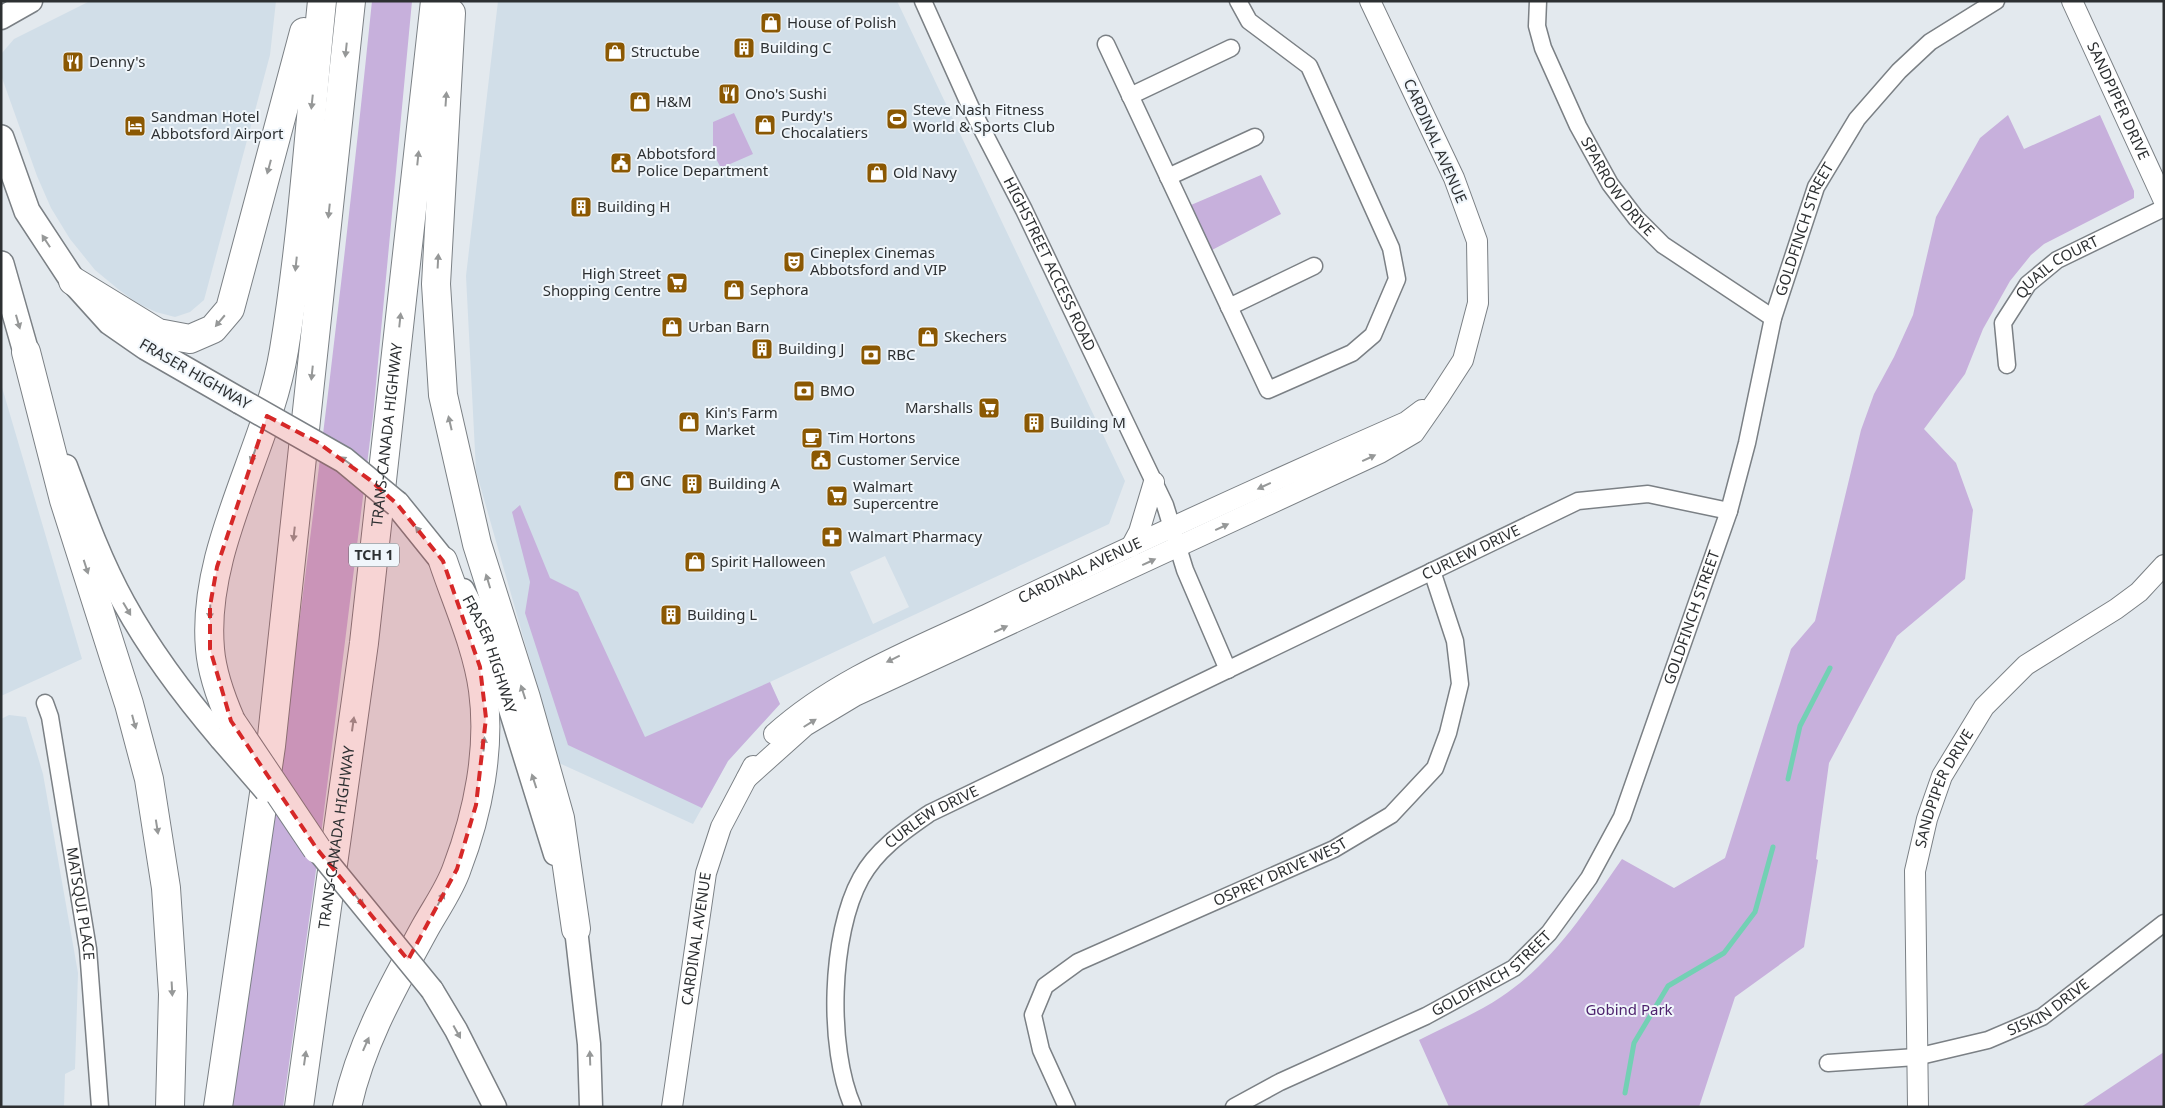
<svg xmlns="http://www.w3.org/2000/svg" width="2165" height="1108" font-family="'Noto Sans',sans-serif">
  <rect width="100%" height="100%" fill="#e3e9ee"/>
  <!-- built -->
  <path fill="#d1dee8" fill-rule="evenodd" d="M90,1H276L270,55L204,300L190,312L175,317L156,312L137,303L118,289L95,270L70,239L51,208L37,176L1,75L2,53L14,39Z
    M498,1H897L1125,481L1109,524L770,682L780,704L728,761L693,824L559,763L476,471L466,276ZM885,556L909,607L873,624L850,572Z
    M1,384L82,659L1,696Z
    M9,715L26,717L43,774L78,973L75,1069L65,1074L64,1107H1V719Z"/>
  <!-- green -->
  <path fill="#c7b0dc" d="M372,1H412L373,416L322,827L283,1107H232C286,739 334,371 372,1Z
    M734,113L753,154L721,168L713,153V122Z
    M2008,115L2024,149L2100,115L2134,191V198L2044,244L2031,255L2010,281L1983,329L1965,374L1924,429L1956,463L1973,510L1965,579L1897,636L1829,763L1816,859L1818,860L1804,947L1735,997L1699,1107H1449L1419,1040C1446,1026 1476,1014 1501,997C1553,963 1587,909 1622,859L1674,888L1725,858L1791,649L1815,621L1861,430L1874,394L1894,357L1913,315L1936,217L1980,138Z
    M1261,175L1281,214L1212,250L1191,205Z
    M520,505L550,578L578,592L645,737L770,682L780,704L728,761L702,808L568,745L525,613L530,582L512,512Z
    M2164,1052V1107H2081Z"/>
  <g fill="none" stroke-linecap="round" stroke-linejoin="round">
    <!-- stream -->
    <path stroke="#73d0b4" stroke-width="5" d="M1788,779L1800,726L1830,668
      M1625,1093L1634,1043L1668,986L1724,953L1755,912L1773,847"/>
    <!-- minor casing -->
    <g stroke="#7b8085" stroke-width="19">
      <g id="minor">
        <path id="s1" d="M923,1L971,108L1024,210L1165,505L1185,570L1228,670"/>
        <path id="s2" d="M1538,1L1537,26L1543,48L1578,126L1610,184L1636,218L1663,245L1773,318"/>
        <path d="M1106,44L1268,390L1352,353L1373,335L1397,279L1391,248L1309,66L1249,21L1238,1"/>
        <path d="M1130,96L1231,48"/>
        <path d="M1168,177L1255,137"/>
        <path d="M1229,307L1314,266"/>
        <path id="s3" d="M2007,365L2003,323L2028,284L2057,260L2164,208"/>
        <path id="s4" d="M45,703L50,717L88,949L100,1107"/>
        <path id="s5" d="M1828,1063L1916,1057L1988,1040L2042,1017L2164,923"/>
        <path id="s6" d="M853,1107C827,1048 830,934 861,878C877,849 904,831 930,813L1578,501L1648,494L1729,511"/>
        <path id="s7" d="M1067,1107L1041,1050L1033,1015L1045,986L1078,962L1334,849L1391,815L1435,768L1448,733L1460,684L1455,641L1432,571"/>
        <path id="s8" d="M1234,1107L1280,1082L1426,1016L1514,968L1549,933L1589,878L1622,817L1729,511L1747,443L1773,318L1816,187L1857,119L1899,71L1930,42L1996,1"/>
      </g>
    </g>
    <!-- tertiary casing -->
    <g stroke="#7b8085" stroke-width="22">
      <g id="tertiary">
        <path id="s9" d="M2072,1L2164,201"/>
        <path d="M1131,547L1139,532L1154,482"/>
        <path id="s10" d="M774,734C836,678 916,648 990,613C1128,547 1267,483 1406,422L1422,410"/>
        <path d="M747,778L805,726L855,696L1380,453L1414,433L1439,397L1463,360L1478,303L1477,241L1454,178L1370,1"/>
        <path id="s11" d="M672,1107L706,873L721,827L753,766"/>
        <path id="s12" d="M1918,1107L1915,871L1927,819L1942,776L1984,707L2026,665L2116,609L2139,592L2164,565"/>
      </g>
    </g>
    <!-- secondary casing -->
    <g stroke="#7b8085" stroke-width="25">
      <g id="secondary">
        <path d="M1,18L31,1"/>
        <path d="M66,466C83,512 100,560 124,603C151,652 185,697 221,739"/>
        <path id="s13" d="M463,590L487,635L555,854"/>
        <path d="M572,914L576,929L589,1044L591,1107"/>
        <path d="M432,990L456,1030L495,1107"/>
      </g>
    </g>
    <!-- primary casing -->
    <g stroke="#7b8085" stroke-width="28">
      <path id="primary" d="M1,138L27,211L73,281L110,322L146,347L240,401
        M1,264L26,352
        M397,504L443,561"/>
    </g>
    <!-- motorway casing -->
    <g stroke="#7b8085" stroke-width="30">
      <g id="motorway">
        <path d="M451,13L436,284L443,395L477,544L526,698L560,818L576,929"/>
        <path d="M73,281L158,333L190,339L213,329L230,309L304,32"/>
        <path d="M26,352L64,500L129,704L149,779L166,888L173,994L170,1107"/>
        <path d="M231,721C221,698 212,674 210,649C201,548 268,449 284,350C303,235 310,117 322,1"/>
        <path d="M218,1107L271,746L351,1"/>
        <path id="s14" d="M299,1107L364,643L435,1"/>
        <path d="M347,1107C361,1042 394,985 425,928C436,908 450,889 457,868C478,813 491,749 483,690C477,646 457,603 443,561"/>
      </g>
    </g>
    <!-- minor -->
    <use href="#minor" stroke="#fff" stroke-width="16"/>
    <!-- tertiary -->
    <use href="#tertiary" stroke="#fff" stroke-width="20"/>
    <!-- secondary -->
    <use href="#secondary" stroke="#fff" stroke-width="22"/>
    <!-- primary -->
    <use href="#primary" stroke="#fff" stroke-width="25"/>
    <!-- motorway -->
    <use href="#motorway" stroke="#fff" stroke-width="28"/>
    <!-- secondary-bridge casing -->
    <g stroke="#7b8085" stroke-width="25" stroke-linecap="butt">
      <path id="secondary-bridge" d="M221,739L266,791
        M306,836L432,990"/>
    </g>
    <!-- primary-bridge casing -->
    <g stroke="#7b8085" stroke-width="28" stroke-linecap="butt">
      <path id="primary-bridge" d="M240,401L344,460L397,504"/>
    </g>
    <!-- motorway-bridge casing -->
    <g stroke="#7b8085" stroke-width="30" stroke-linecap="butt">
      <path id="motorway-bridge" d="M231,721L317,849"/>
    </g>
    <!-- secondary-bridge -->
    <use href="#secondary-bridge" stroke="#fff" stroke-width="22"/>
    <!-- primary-bridge -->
    <use href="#primary-bridge" stroke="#fff" stroke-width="25"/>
    <!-- motorway-bridge -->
    <use href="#motorway-bridge" stroke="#fff" stroke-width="28"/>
  </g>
  <!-- one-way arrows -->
  <defs><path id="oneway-solid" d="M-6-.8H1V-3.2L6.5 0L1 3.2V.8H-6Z" transform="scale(1.25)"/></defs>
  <g fill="#969898">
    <use href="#oneway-solid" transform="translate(346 50) rotate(96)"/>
    <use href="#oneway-solid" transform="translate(446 99) rotate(-86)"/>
    <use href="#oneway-solid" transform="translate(312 102) rotate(96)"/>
    <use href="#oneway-solid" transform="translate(418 158) rotate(-84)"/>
    <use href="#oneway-solid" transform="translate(269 167) rotate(105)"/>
    <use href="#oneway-solid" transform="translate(329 211) rotate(96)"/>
    <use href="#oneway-solid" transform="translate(46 241) rotate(-123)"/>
    <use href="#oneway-solid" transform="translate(438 261) rotate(-87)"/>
    <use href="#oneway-solid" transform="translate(296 264) rotate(96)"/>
    <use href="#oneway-solid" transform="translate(400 320) rotate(-84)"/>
    <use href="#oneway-solid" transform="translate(220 321) rotate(130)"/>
    <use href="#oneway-solid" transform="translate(18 322) rotate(74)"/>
    <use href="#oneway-solid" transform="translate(312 373) rotate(96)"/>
    <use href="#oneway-solid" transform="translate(450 423) rotate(-103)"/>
    <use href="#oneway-solid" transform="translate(253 456) rotate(110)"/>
    <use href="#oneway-solid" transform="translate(1369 458) rotate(-25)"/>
    <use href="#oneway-solid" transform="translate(346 461) rotate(-144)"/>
    <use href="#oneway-solid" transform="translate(1264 486) rotate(155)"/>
    <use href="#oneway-solid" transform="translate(1222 527) rotate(-25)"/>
    <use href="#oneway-solid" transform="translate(420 532) rotate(-129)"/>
    <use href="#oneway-solid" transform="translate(294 534) rotate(96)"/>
    <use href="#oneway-solid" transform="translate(1149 562) rotate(-25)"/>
    <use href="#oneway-solid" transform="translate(86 567) rotate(72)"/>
    <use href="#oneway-solid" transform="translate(488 581) rotate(-107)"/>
    <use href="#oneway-solid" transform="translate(127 609) rotate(59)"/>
    <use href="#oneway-solid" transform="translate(210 612) rotate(92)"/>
    <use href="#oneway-solid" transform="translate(1001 629) rotate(-25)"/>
    <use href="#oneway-solid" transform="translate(893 659) rotate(154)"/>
    <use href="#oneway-solid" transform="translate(523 692) rotate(-108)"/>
    <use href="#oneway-solid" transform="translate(134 722) rotate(75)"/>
    <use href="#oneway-solid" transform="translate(810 723) rotate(-32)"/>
    <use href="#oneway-solid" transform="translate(353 724) rotate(-82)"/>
    <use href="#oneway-solid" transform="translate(484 744) rotate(-86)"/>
    <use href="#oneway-solid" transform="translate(534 781) rotate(-108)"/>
    <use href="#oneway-solid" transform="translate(157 827) rotate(81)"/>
    <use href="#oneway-solid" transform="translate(441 899) rotate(-62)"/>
    <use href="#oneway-solid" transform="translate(359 900) rotate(51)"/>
    <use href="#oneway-solid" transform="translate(172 989) rotate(87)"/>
    <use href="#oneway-solid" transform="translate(457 1032) rotate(61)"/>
    <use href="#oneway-solid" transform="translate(366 1044) rotate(-66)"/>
    <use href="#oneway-solid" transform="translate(305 1058) rotate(-82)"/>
    <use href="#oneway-solid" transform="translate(590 1058) rotate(-92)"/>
  </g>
  <!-- marked area -->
  <path fill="#d62828" fill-opacity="0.2" stroke="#d62828" stroke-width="4" stroke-dasharray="10 6" stroke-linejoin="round" d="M267,416L317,442L370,480L397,504L443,561L480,667L486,718L476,805L457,869L408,960L317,849L231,721L210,649V606L217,567Z"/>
  <!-- icons -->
  <defs>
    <g id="shop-square" transform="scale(1.125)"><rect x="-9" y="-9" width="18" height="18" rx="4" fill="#8b5802" stroke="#f0f6fb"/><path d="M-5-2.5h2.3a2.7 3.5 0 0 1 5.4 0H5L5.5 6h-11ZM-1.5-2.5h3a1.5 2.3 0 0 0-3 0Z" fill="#fff"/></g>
    <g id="building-square" transform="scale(1.125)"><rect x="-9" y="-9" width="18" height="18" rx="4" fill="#8b5802" stroke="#f0f6fb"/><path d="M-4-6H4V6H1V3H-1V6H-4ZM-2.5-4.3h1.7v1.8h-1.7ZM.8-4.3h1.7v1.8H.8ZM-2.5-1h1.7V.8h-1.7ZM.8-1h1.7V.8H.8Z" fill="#fff"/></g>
    <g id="restaurant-square" transform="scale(1.125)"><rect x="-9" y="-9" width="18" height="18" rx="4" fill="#8b5802" stroke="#f0f6fb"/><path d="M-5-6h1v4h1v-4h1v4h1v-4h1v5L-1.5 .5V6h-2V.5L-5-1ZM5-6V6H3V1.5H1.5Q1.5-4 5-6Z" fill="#fff"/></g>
    <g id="stadium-square" transform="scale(1.125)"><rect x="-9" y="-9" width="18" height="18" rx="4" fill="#8b5802" stroke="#f0f6fb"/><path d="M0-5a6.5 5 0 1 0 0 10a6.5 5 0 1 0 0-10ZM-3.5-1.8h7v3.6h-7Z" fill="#fff"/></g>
    <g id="hotel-square" transform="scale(1.125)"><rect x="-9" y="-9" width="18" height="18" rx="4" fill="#8b5802" stroke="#f0f6fb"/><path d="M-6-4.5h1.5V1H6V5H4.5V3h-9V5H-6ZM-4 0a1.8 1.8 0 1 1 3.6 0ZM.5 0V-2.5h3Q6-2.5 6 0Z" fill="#fff"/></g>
    <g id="civic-square" transform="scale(1.125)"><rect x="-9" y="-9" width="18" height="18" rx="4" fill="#8b5802" stroke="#f0f6fb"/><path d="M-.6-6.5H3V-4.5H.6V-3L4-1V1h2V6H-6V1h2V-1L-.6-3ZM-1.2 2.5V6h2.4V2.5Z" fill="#fff"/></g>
    <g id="theatre-square" transform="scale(1.125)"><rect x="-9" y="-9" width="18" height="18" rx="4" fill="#8b5802" stroke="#f0f6fb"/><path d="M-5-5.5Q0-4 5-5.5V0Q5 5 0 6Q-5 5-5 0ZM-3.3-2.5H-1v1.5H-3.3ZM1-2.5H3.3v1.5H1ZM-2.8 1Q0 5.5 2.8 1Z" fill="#fff"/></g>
    <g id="supermarket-square" transform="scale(1.125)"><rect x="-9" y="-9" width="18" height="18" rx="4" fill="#8b5802" stroke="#f0f6fb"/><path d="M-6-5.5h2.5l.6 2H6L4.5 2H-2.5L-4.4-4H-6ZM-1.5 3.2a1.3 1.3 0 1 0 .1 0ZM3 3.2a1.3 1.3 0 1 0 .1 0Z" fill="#fff"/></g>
    <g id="bank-square" transform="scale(1.125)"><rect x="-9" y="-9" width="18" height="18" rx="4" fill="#8b5802" stroke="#f0f6fb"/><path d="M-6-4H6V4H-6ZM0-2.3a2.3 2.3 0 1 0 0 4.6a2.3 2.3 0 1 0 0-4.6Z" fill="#fff"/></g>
    <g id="cafe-square" transform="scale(1.125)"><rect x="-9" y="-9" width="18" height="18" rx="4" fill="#8b5802" stroke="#f0f6fb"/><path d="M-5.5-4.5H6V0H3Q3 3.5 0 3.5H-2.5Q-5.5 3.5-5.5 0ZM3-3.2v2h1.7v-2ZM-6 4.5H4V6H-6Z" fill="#fff"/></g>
    <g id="pharmacy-square" transform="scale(1.125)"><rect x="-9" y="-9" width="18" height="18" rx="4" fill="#8b5802" stroke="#f0f6fb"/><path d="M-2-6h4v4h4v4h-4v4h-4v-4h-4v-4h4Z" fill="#fff"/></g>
  </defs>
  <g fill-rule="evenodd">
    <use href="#shop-square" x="771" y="23"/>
    <use href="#building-square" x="744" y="48"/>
    <use href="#shop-square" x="615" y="52"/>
    <use href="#restaurant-square" x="73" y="62"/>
    <use href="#restaurant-square" x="729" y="94"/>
    <use href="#shop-square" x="640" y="102"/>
    <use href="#stadium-square" x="897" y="119"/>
    <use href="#shop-square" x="765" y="125"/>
    <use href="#hotel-square" x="135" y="126"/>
    <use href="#civic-square" x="621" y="163"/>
    <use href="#shop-square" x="877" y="173"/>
    <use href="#building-square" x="581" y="207"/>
    <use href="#theatre-square" x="794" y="262"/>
    <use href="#supermarket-square" x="677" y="283"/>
    <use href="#shop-square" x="734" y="290"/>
    <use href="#shop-square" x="672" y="327"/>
    <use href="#shop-square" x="928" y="337"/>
    <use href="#building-square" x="762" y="349"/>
    <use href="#bank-square" x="871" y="355"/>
    <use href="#bank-square" x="804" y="391"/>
    <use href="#supermarket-square" x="989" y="408"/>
    <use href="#shop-square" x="689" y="422"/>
    <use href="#building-square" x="1034" y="423"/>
    <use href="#cafe-square" x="812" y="438"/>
    <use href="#civic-square" x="821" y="460"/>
    <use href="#shop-square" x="624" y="481"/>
    <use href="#building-square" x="692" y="484"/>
    <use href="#supermarket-square" x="837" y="496"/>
    <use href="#pharmacy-square" x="832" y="537"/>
    <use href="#shop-square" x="695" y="562"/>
    <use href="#building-square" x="671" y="615"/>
  </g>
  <g text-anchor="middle" stroke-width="4" stroke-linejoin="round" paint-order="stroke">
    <!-- shield labels -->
    <rect fill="#f0f6fb" stroke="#686b6e" stroke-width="1" x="349" y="543.5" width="50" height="23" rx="4"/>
    <g font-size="14" font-weight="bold" fill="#2d3032">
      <text x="374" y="560">TCH 1</text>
    </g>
    <!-- poi labels -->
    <g font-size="15" fill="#2d3032" stroke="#f0f6fb" text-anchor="start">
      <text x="787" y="28">House of Polish</text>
      <text x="760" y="53">Building C</text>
      <text x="631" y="57">Structube</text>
      <text x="89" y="67">Denny's</text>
      <text x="745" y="99">Ono's Sushi</text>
      <text x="656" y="107">H&amp;M</text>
      <text x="913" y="115">Steve Nash Fitness<tspan x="913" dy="17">World &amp; Sports Club</tspan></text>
      <text x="781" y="121">Purdy's<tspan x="781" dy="17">Chocalatiers</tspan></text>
      <text x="151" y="122">Sandman Hotel<tspan x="151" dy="17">Abbotsford Airport</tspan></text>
      <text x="637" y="159">Abbotsford<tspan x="637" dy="17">Police Department</tspan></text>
      <text x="893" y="178">Old Navy</text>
      <text x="597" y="212">Building H</text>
      <text x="810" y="258">Cineplex Cinemas<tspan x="810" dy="17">Abbotsford and VIP</tspan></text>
      <text x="661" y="279" text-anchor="end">High Street<tspan x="661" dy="17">Shopping Centre</tspan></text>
      <text x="750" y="295">Sephora</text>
      <text x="688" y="332">Urban Barn</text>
      <text x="944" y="342">Skechers</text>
      <text x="778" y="354">Building J</text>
      <text x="887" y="360">RBC</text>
      <text x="820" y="396">BMO</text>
      <text x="973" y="413" text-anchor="end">Marshalls</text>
      <text x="705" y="418">Kin's Farm<tspan x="705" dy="17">Market</tspan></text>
      <text x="1050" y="428">Building M</text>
      <text x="828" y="443">Tim Hortons</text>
      <text x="837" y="465">Customer Service</text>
      <text x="640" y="486">GNC</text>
      <text x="708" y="489">Building A</text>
      <text x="853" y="492">Walmart<tspan x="853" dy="17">Supercentre</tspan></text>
      <text x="848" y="542">Walmart Pharmacy</text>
      <text x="711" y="567">Spirit Halloween</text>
      <text x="687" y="620">Building L</text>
    </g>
    <!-- street labels -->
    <g font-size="15" fill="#2d3032" stroke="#f0f6fb">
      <text dy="5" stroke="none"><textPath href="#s9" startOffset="110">SANDPIPER DRIVE</textPath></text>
      <text transform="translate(1435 141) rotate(66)" y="5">CARDINAL AVENUE</text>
      <text dy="5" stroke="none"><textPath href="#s2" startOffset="206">SPARROW DRIVE</textPath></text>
      <text dy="5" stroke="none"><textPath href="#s8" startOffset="1116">GOLDFINCH STREET</textPath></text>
      <text dy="5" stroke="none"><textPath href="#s1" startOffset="292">HIGHSTREET ACCESS ROAD</textPath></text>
      <text dy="5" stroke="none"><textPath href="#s3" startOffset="122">QUAIL COURT</textPath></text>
      <text transform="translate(195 374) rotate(30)" y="5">FRASER HIGHWAY</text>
      <text dy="5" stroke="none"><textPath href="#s14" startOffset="678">TRANS-CANADA HIGHWAY</textPath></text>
      <text dy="5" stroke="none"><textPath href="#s6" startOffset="931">CURLEW DRIVE</textPath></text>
      <text dy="5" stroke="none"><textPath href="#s10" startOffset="348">CARDINAL AVENUE</textPath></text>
      <text dy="5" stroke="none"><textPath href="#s8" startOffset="711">GOLDFINCH STREET</textPath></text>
      <text dy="5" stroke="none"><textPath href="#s13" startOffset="70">FRASER HIGHWAY</textPath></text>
      <text dy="5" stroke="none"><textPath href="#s12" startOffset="324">SANDPIPER DRIVE</textPath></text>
      <text dy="5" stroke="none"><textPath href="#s6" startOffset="330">CURLEW DRIVE</textPath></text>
      <text dy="5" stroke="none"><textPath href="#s14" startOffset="272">TRANS-CANADA HIGHWAY</textPath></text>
      <text dy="5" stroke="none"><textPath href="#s7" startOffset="392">OSPREY DRIVE WEST</textPath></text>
      <text dy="5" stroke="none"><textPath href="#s4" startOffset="204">MATSQUI PLACE</textPath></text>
      <text dy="5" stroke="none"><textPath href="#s11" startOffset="170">CARDINAL AVENUE</textPath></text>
      <text dy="5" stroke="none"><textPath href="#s8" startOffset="291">GOLDFINCH STREET</textPath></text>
      <text dy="5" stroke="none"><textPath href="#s5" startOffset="231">SISKIN DRIVE</textPath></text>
    </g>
    <!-- park labels -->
    <g font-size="15" fill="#4d216d" stroke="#f0f6fb">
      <text x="1629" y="1015">Gobind Park</text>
    </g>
  </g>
  <!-- border -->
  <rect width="2165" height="1108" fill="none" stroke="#2d3032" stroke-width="5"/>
</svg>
